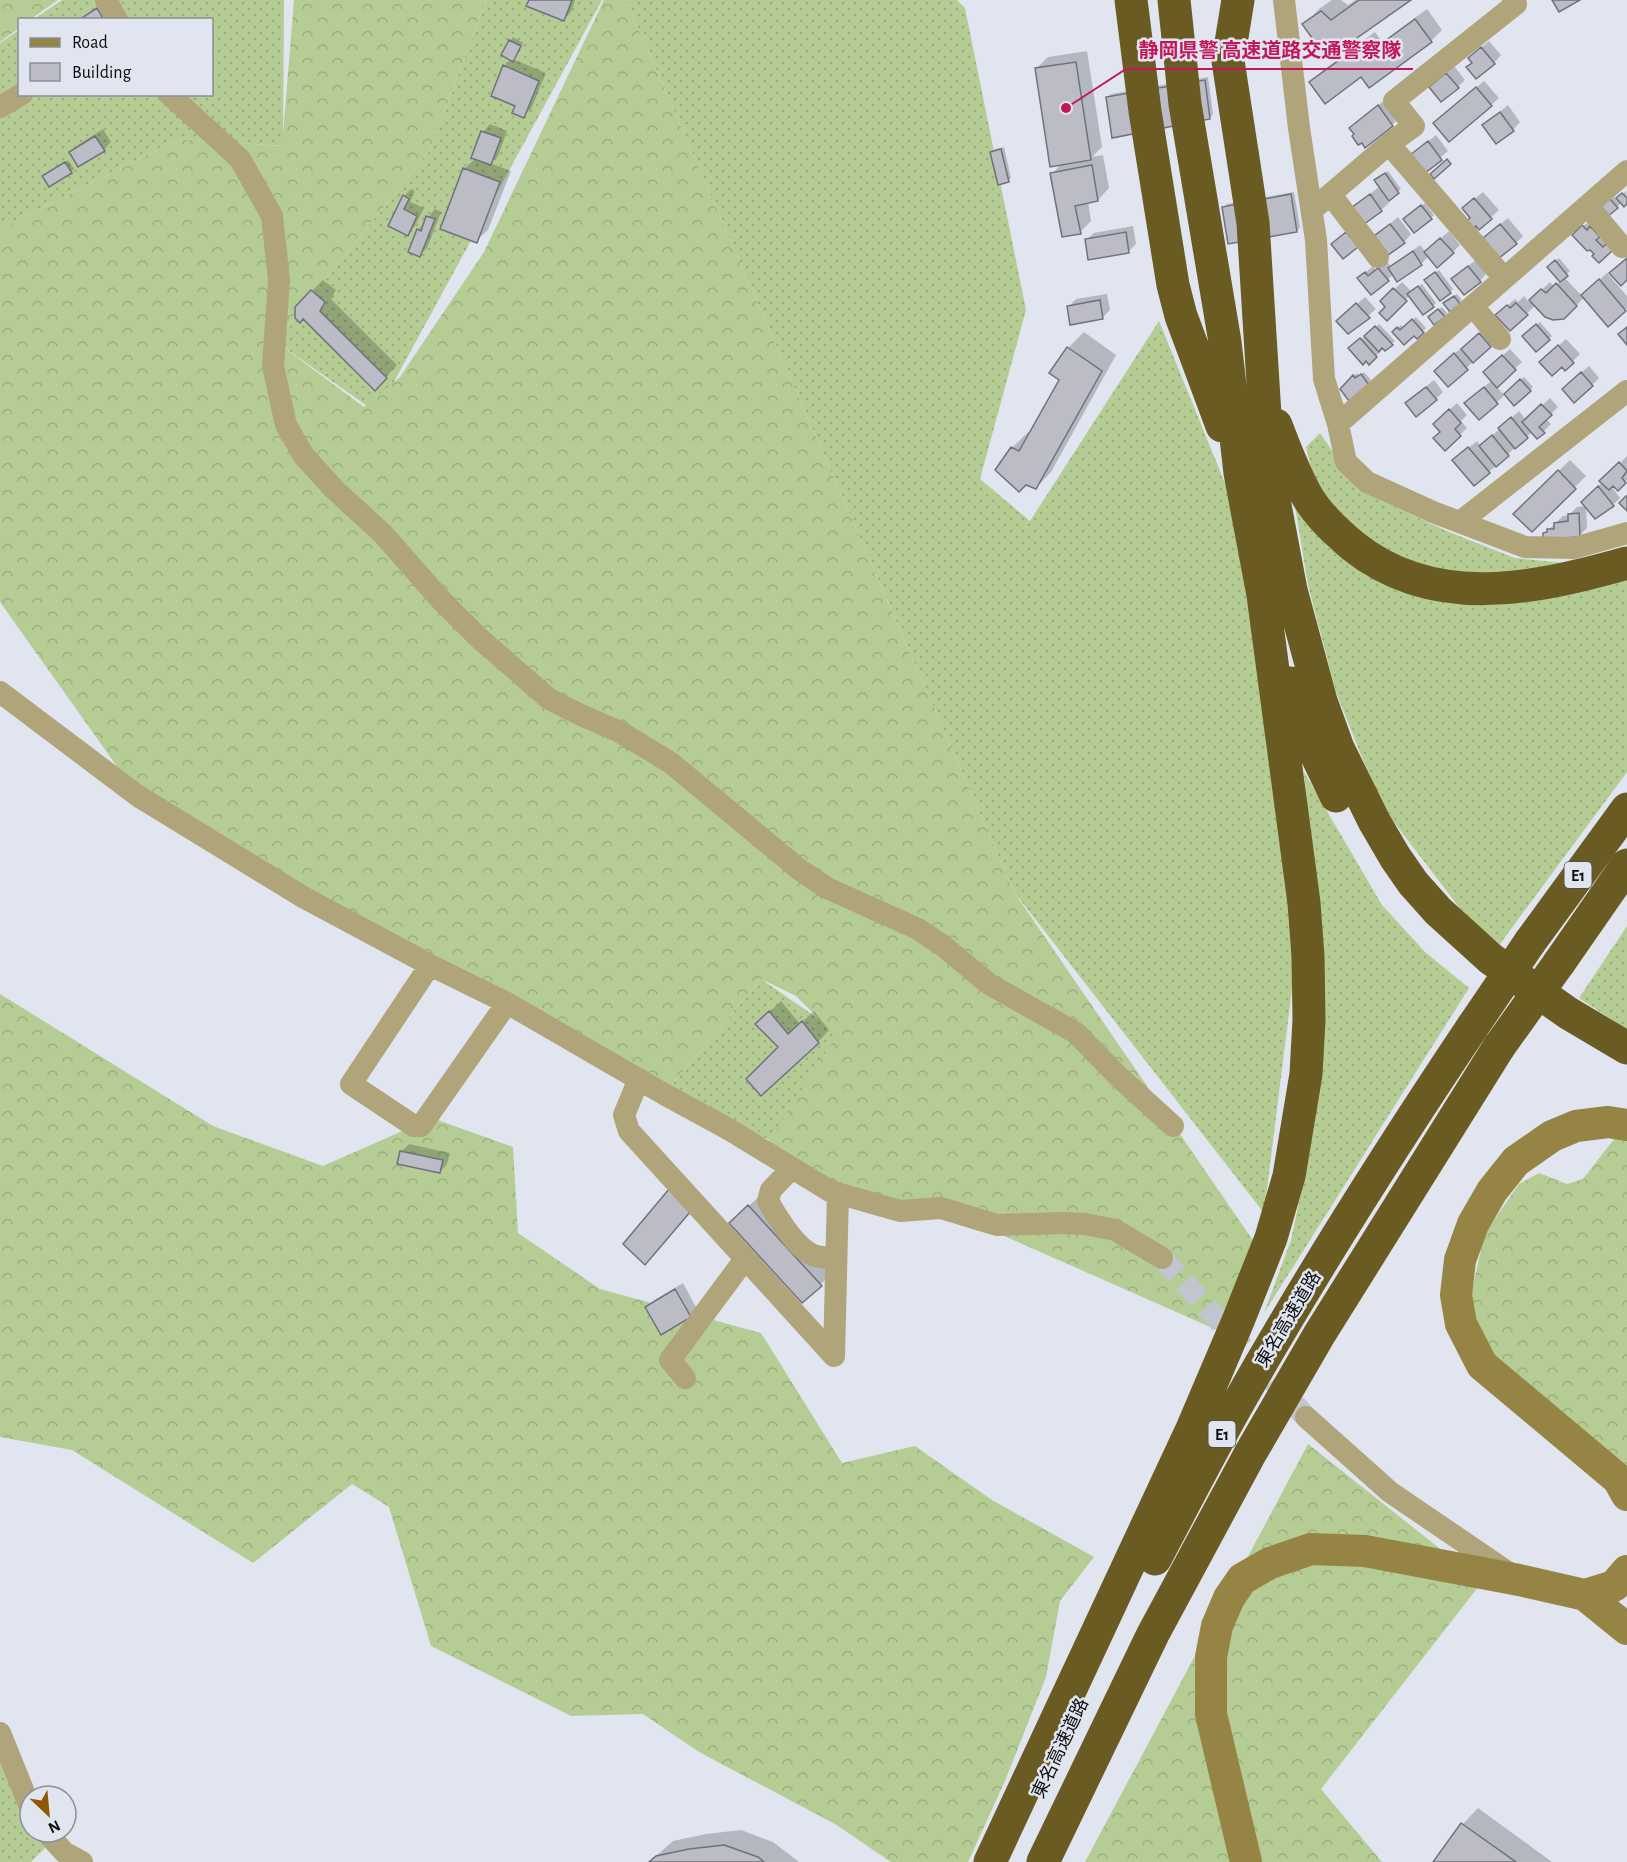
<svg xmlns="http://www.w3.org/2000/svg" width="1627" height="1862" font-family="'Alegreya Sans','Noto Sans JP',sans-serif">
  <defs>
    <pattern id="grass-dots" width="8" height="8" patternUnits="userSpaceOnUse" patternTransform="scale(1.5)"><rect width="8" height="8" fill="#b5cd94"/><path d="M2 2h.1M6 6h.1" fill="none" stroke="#9aaf7f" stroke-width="1.8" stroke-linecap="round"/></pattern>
    <pattern id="forest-crowns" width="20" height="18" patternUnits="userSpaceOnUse" patternTransform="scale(1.5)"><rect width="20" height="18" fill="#b5cd94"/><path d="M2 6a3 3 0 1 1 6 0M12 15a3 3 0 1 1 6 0" fill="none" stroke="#9aaf7f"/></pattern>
  </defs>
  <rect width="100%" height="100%" fill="#e0e5ef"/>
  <!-- grass -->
  <path fill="url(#grass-dots)" d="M62,0H284L283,146L179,139L0,229V43L19,30L20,94H212V20L34,19Z
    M486,0H602L377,413L275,341L430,150Z
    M626,0H957L965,8L1026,310L980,479L1030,521L1159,321L1257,562L1297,949L1264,1213L1014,892Z
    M1320,433L1349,475L1378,499L1449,532L1515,558L1566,563L1519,574L1425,570L1355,536L1314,482L1306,447Z
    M1295,506L1328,547L1367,576L1402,589L1627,575V772L1500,944L1465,915L1387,813L1361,755L1336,692L1308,585Z
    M1304,772L1382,905L1425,952L1469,988L1264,1313L1291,1240L1305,1174L1322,954Z
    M1627,926V1030L1579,998Z
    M761,979L842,1035L772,1141L664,1094Z
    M0,1751L30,1801V1832H49L53,1840L31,1862H0Z"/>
  <!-- forest -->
  <path fill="url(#forest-crowns)" d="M0,0H58L31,19L20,20L19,28L0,42Z
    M294,0H486L430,150L275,341L364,407L400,377L484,252L604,0H626L1014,892L1254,1242L1217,1330L941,1208L898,1209L763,1150L836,1036L796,996L761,979L664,1094L138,796L0,602V229L179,139L282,146Z
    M0,994L213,1126L323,1166L432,1118L513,1147L518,1233L600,1289L761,1333L842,1463L915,1446L992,1500L1094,1557L1060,1601L1046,1677L1005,1781L968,1862H891L835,1824L699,1752L643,1714L571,1716L431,1646L389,1507L352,1484L253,1563L72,1450L0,1437Z
    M1618,1134L1627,1137V1476L1492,1363L1468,1307L1485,1233L1519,1184L1539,1173L1567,1184L1583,1179Z
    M1308,1444L1482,1582L1321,1789L1382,1862H1085Z"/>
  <!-- shadow -->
  <path fill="#0003" d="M530,0H575L571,12L563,19Z
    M1332,0H1341L1348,5L1355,0H1408L1328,57L1304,25L1319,9Z
    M1427,9L1442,30L1431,41L1362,75L1311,82L1322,71L1375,32L1382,42Z
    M513,37L523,43L513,59L546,73L531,109L523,116L517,105L505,66L511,59L503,55Z
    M1489,41L1501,55L1494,63L1473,62L1477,51Z
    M1087,51L1102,147L1092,157L1103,155L1109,188L1098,200L1088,202L1091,221L1080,232L1052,174L1062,163L1036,69L1048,57Z
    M1454,66L1465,80L1458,87H1431Z
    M1208,77L1213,114L1210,118L1107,97L1111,94Z
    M1484,81L1499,98L1491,105L1442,116Z
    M1386,99L1399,118L1392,125L1358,121Z
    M1508,105L1520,122L1513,130L1484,125Z
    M490,124L507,131L498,156L490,163L511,171L488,230L476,241L464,169L476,158L483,132Z
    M103,129L111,142L104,150L71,152L78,145Z
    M1436,135L1448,151L1425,171L1412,155Z
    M1004,147L1011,178L1008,181L991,152L995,149Z
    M68,160L74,169L71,172L44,176Z
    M1388,171L1401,189L1387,200L1389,203L1381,210L1353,208L1380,186L1379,177Z
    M411,189L415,191L410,202L424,208L415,226L407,234L390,225L404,196Z
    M1626,191L1627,202H1622L1617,207L1601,208L1614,197L1617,200Z
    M1294,192L1300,227L1297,231L1224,207L1227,204Z
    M1483,192L1499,210L1479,228L1472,218V201Z
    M1425,203L1434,215L1431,218L1408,216Z
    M435,209L441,212L427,248L419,255L418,230Z
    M1398,217L1411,234L1404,242L1376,236Z
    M1508,218L1523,236L1516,243L1492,231Z
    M1591,219L1611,241L1596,254L1574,235Z
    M1133,226L1136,244L1129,251L1086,240L1094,233Z
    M1449,231L1460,245L1453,252L1429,256L1421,264L1398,280L1394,274L1371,293L1359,278L1373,266L1376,270L1387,261L1391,267L1420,245L1426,252Z
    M1559,258L1570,271L1564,277L1582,296L1607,273L1627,296V308L1608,325L1585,297L1563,318L1536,305L1510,329L1497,315L1515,299L1518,302L1524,296L1529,302L1550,282L1554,287L1561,281L1549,267Z
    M1476,260L1487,273L1480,281L1460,272Z
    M1439,270L1453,289L1450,292L1430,277Z
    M323,280L336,290L331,299L397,365L375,388L303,317L312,291Z
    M1402,282L1412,292L1422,284L1436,303L1433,306L1410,295L1387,318V307L1382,301Z
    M1107,294L1110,310L1102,318L1068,307L1076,299Z
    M1457,294L1462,300L1459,303L1449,300Z
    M1365,297L1376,309L1348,332L1346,314Z
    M1442,307L1447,313L1444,316L1433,313Z
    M1416,317L1426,328L1417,337L1414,334L1394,332L1401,325L1404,328Z
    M1540,322L1552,336L1536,350L1524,336Z
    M1379,324L1395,341L1385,349L1382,346L1377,351L1379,353L1369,363L1350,348Z
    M1487,327L1498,339L1448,385L1443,363Z
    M1084,332L1116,355L1051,472L1036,488L997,470L1012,448L1028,432L1031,434L1061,380L1051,372L1068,348Z
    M1566,339L1580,354L1565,369L1548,355Z
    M1510,349L1522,362L1496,386L1504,395L1524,377L1533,387L1514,404L1506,394L1479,418L1474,396L1492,380V365Z
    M1589,366L1599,378L1592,385L1571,381Z
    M1364,372L1371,380L1368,384L1347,382L1357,373L1359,376Z
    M1434,380L1443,392L1436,399L1414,396Z
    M1550,398L1558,407L1546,419L1551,424L1538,437L1532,432L1489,472L1462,453L1477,441L1481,446L1519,411L1526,420Z
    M1457,403L1467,415L1461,421L1467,428L1445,449L1442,432V417Z
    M1627,456V480L1618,488L1613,484L1611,486L1620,498L1613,505L1583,502Z
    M1570,460L1586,476L1532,530L1515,514Z
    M1586,506L1587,528L1579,536L1545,533L1563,516L1569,515L1577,507Z
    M781,1001L800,1024L814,1011L829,1030L818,1042L781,1047L757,1024Z
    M409,1144L450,1153L447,1164L440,1172L399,1163L402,1151Z
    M761,1195L832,1274L802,1301L742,1212Z
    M683,1283L697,1309L690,1316L647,1308L654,1300Z
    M1478,1808L1552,1862H1434L1463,1824Z
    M741,1830L773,1842L799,1862H649L673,1841L706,1834Z"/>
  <!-- building -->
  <path fill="#bbbcc6" stroke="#71717b" stroke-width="1.5" d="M529,0H572L564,21L526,6Z
    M1359,0H1411L1327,59L1302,24L1321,11L1331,20Z
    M1552,0H1580L1559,12Z
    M97,8L104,20L80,19Z
    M1415,19L1432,42L1369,88L1361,77L1325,104L1309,82L1363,43L1370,52Z
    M509,40L521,46L513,62L501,55Z
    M1481,47L1495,64L1476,79L1466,67L1472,63L1468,58Z
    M1076,62L1091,160L1050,167L1035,68Z
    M503,65L539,81L524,118L512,113L515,106L491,96Z
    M1446,73L1459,88L1441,102L1429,87Z
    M1205,80L1210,119L1112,138L1106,97Z
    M1476,87L1492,106L1449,142L1433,123Z
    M1378,105L1393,126L1365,148L1362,143L1358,145L1352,136L1354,134L1349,128Z
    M1500,112L1514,131L1496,144L1482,125Z
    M481,131L501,138L491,165L471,158Z
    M95,136L105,151L78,167L69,152Z
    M1428,141L1442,160L1425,173L1410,155Z
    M1001,149L1009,182L998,185L990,152Z
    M1447,159L1451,164L1434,179L1430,174Z
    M65,162L72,173L49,187L42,176Z
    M1092,165L1098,201L1075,206L1081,234L1062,237L1050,173Z
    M463,168L500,182L477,243L440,229Z
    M1385,173L1399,193L1389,201L1374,180Z
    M1622,193L1627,198V204L1624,207L1616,198Z
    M1291,194L1297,232L1228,244L1222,207Z
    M1370,194L1382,211L1363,225L1351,208Z
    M403,195L409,199L404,209L417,216L408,236L388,226Z
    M1474,198L1492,219L1479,230L1476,226L1472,230L1465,222L1470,218L1462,208Z
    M1610,199L1618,208L1607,217L1599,208Z
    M1421,205L1432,219L1414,233L1403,219Z
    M426,216L435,219L420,257L408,252L417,229L421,231Z
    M1390,224L1405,243L1388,255L1374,236Z
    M1500,224L1517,244L1499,258L1483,238Z
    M1582,225L1587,230L1590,226L1600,237L1596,240L1603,247L1607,243L1613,250L1599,263L1592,256L1594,254L1590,250L1587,251L1572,235Z
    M1126,232L1129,253L1088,260L1085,239Z
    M1346,232L1358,247L1343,259L1331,244Z
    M1440,238L1454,253L1437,268L1424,252Z
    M1413,251L1422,265L1397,282L1388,268Z
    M1627,258V280L1621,286L1609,273Z
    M1555,260L1568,276L1560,282L1547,267Z
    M1468,266L1481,282L1464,295L1451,279Z
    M1378,268L1389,281L1371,295L1357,278L1365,272L1368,276Z
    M1435,272L1451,293L1440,301L1424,280Z
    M1599,279L1626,311L1608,327L1581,295Z
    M1556,283L1577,306L1564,319L1553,320L1545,317L1529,300L1541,289L1546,293Z
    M1418,286L1434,307L1423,315L1407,294Z
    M1393,288L1407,301L1387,321L1379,313L1385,307L1380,301Z
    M311,290L325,302L320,311L387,378L375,391L303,319L300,323L295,318V307Z
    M1454,296L1460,304L1450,312L1443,303Z
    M1100,300L1103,319L1070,325L1067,306Z
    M1356,303L1370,318L1348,334L1336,321Z
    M1516,303L1528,315L1510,331L1495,315L1507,305L1510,308Z
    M1438,309L1445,317L1434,325L1428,317Z
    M1412,319L1424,333L1417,339L1414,336L1404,345L1392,332L1397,327L1400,330Z
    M1536,324L1550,340L1536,352L1522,336Z
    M1375,326L1393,345L1385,351L1382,348L1379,352L1364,336Z
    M1627,327V345L1618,334Z
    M1479,333L1491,347L1473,363L1461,349Z
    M1360,338L1377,357L1369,365L1366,361L1363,365L1348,348Z
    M1558,345L1574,363L1565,371L1562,367L1552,376L1539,362Z
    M1067,347L1102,371L1036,489L1026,485L1019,492L995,470L1011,447L1019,451L1059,380L1049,373Z
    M1454,353L1468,370L1448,387L1434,371Z
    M1502,355L1516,370L1497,388L1483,372Z
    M1581,372L1593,386L1574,403L1562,389Z
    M1361,374L1369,385L1349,401L1340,389L1353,375L1355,378Z
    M1520,379L1531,391L1514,406L1504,394Z
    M1426,387L1437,400L1416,417L1405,403Z
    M1484,387L1498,404L1479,420L1464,403Z
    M1541,404L1552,415L1539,427L1545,433L1537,439L1522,422Z
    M1449,409L1461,423L1455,429L1461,436L1445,451L1433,438L1440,432L1433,424Z
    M1511,417L1528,438L1515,449L1498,428Z
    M1492,435L1509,456L1496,467L1479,446Z
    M1468,447L1490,473L1474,486L1452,460Z
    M1619,462L1627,471L1622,478L1626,483L1618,491L1613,486L1609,490L1599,481Z
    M1558,470L1576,489L1532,532L1513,514Z
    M1598,486L1614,506L1595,519L1581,502Z
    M1626,496H1627V511L1619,503Z
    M1579,513L1580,537L1543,539V533L1547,532V529H1554V523L1568,521V514Z
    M769,1011L788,1034L802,1021L819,1043L761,1096L746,1079L778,1047L755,1024Z
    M400,1151L443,1160L440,1173L397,1164Z
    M669,1189L691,1211L645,1265L623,1244Z
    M748,1205L822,1286L802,1303L729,1223Z
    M675,1289L691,1317L661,1335L645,1307Z
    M1461,1823L1516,1862H1433Z
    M724,1845L758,1857L764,1862H649L656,1856L689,1849Z"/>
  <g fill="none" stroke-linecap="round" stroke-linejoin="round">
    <!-- street-tunnel -->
    <path stroke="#c0c5ce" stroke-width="22" stroke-dasharray="22 11" stroke-linecap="butt" d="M1162,1258L1306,1417"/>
    <!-- street -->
    <path stroke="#b0a47b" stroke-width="22" d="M106,0L117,20
      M1284,0L1299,128L1316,240L1324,379L1338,424L1346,462L1367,482L1433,512L1525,547L1574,548L1627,533
      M169,94L240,159L272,216L279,280L273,366L286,425L304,456L334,489L383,534L441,600L479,638L549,699L581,715L620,732L671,763L800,870L827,888L918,929L942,945L989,984L1076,1033L1119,1077L1173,1126
      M0,107L22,94
      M1389,144L1504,278
      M1331,195L1378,257
      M1588,206L1622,247
      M1312,210L1389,144L1414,126L1394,101L1516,4L1513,0
      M1473,306L1500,339
      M1338,424L1627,171
      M1460,522L1627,391
      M0,692L138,796L303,897L430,965L507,1003L664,1094L730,1130L830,1191L900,1211L941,1208L997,1225L1062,1223L1085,1224L1115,1230L1162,1258
      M430,965L351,1084L414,1126H421L507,1003
      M639,1079L624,1115L629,1131L834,1356L838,1193
      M792,1168L771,1190L768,1201C776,1216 794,1244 809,1253C817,1258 827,1258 836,1258
      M685,1378L670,1360L745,1259
      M1306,1417L1390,1492L1512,1575
      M0,1733L30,1807
      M46,1832L64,1852L82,1862"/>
    <!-- secondary -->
    <path stroke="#958443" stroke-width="32" d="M1627,1125L1608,1122L1576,1126L1552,1136L1516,1161L1492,1191L1473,1224L1460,1260L1456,1295L1461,1324L1482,1365L1618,1479L1627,1495
      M1585,1595L1627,1629
      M1246,1862L1211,1714V1657L1217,1626L1229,1598L1242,1579L1270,1563L1311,1549L1365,1551L1519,1580L1585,1595L1614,1586L1627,1571"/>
    <!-- highway -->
    <path stroke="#695b22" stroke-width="33" d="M1131,0L1145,111L1173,285L1181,316L1222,426
      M1238,0L1228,61L1253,223L1267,447L1271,484L1291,590L1321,701L1338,748L1374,821L1395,857L1413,883L1438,911L1491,959L1568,1013L1627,1048
      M1276,425C1285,449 1294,473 1307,496C1318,515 1335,531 1353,546C1434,611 1535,589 1627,563
      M1290,683L1306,733L1336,796
      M1530,942L1627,809
      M1559,963L1627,865
      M1155,1559C1182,1508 1208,1457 1236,1407C1310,1276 1390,1150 1473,1026
      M990,1862L1192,1429L1238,1321L1271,1238L1289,1176L1306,1074L1309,1020L1308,956L1304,903L1263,595L1240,473L1225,342L1185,104L1174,0
      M1043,1862L1153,1634L1250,1454L1319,1335L1499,1047"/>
    <!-- highway-bridge -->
    <path stroke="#695b22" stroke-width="33" d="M1473,1026L1530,942
      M1499,1047L1559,963"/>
  </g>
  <g text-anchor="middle" stroke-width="5" stroke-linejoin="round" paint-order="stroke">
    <!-- shield labels -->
    <g fill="#e0e5ef" stroke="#4c4e54" stroke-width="1.5">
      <rect x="1564.5" y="862" width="27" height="26" rx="4.5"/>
      <rect x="1208.5" y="1421" width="27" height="26" rx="4.5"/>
    </g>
    <g font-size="16" font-weight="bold" fill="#0c0d11">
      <text x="1578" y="881">E1</text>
      <text x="1222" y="1440">E1</text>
    </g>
    <!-- street labels -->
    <g font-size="18" fill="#0c0d11" stroke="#e0e5ef">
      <text transform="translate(1288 1319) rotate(-59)" y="6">東名高速道路</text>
      <text transform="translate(1060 1748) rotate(-65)" y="6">東名高速道路</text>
    </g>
  </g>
  <!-- callouts -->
  <path fill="none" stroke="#c2185b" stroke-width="2" d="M1066 108L1126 69H1413"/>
  <circle fill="#c2185b" stroke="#e0e5ef" stroke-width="2" cx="1066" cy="108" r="6"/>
  <g font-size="20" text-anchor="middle" font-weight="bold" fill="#c2185b" stroke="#e0e5ef" stroke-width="5" stroke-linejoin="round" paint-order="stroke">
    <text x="1270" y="57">静岡県警 高速道路交通警察隊</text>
  </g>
  <!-- legend -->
  <rect x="18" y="18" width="195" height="78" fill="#e0e5ef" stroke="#8b8f96" stroke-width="1.5"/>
  <rect x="30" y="38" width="30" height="9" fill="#958443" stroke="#8b8f96" stroke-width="1.5"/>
  <text x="72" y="48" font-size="18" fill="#0c0d11">Road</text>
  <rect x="30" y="63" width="30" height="18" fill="#bbbcc6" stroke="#8b8f96" stroke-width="1.5"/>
  <text x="72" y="78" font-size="18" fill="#0c0d11">Building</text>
  <!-- north arrow -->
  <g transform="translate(48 1814) rotate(154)"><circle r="28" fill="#e0e5ef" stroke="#8b8f96" stroke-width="1.5"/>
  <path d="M0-4.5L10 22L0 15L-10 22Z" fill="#8e580b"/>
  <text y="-9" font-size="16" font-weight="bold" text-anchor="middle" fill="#0c0d11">N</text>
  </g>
</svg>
